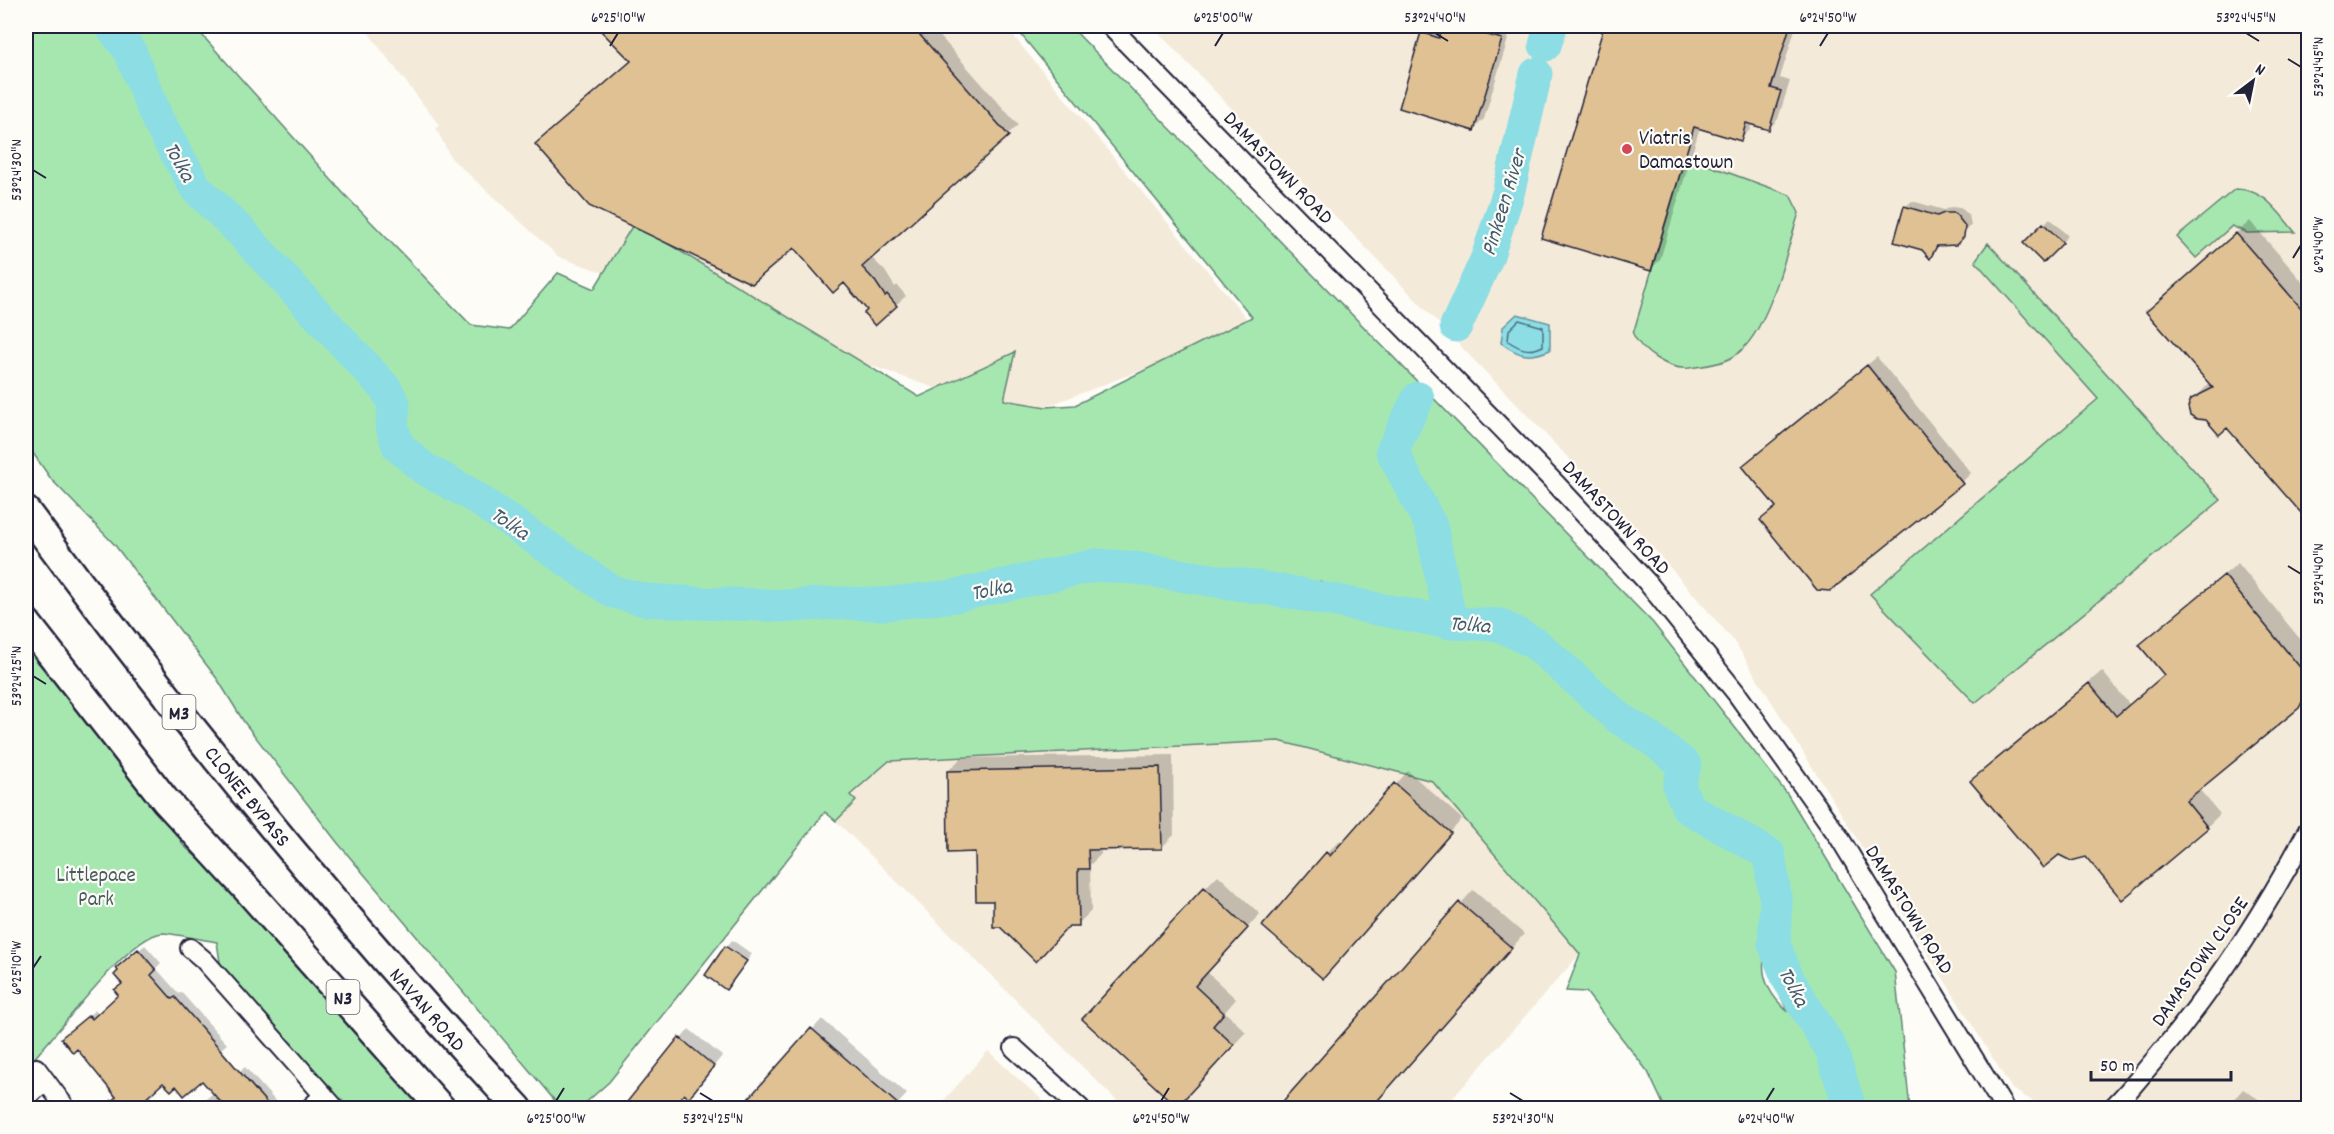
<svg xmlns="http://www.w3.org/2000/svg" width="2334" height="1134" font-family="Dekko,sans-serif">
  <rect width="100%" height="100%" fill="#fdfcf7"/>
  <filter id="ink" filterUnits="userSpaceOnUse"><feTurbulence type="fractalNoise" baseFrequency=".0167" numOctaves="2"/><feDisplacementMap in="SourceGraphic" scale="12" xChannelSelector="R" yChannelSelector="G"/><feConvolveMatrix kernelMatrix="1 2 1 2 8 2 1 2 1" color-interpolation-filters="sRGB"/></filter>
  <g filter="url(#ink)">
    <!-- built -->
    <path fill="#f4ead9" d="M363,26H1014L1015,38L1254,327L1032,412L981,404L559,257L451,158L436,128L439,125Z
      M1152,26H2308V1108H2045L2012,1089L1734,641L1632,524Z
      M1279,741L1432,781L1580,954L1444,1108H1124L836,821L855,802L850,796L889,760Z
      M988,1051L1016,1077L1052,1108H937Z"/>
    <!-- green -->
    <path fill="#a6e7b0" stroke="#648476" stroke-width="1.5" fill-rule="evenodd" d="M26,26H105L121,45L176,176L370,379L386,405L389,432L402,457L440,485L492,513L601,596L641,604L747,614L927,605L997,597L1061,578L1100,570L1159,577L1509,634L1535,648L1612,716L1531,626L1457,614L1427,604L1172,561L1087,554L982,583L793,596L641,590L608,582L491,491L430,467L415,454L406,437L408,411L380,366L315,301L278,252L208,180L176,128L141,49L122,26H194L344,194L471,325L509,330L558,273L594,289L634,223L919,397L1015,352L1004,400L1046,407L1075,405L1252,317L1014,26H1070L1653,623L1788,795L1895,972L1910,1108H1665L1648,1072L1586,992L1566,991L1580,954L1432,781L1279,741L889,761L850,795L856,801L836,821L825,812L609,1082L582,1106L556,1102L337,842L244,722L218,680L114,544L51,479L26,443ZM1764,960L1787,1010V1011C1772,997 1761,980 1764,960Z
      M1685,157L1790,195L1799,213C1786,251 1768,341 1729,359C1718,365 1701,366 1689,368C1668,370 1642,352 1633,334Z
      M2235,189C2265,189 2277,211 2295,232L2247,233L2232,226L2196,258L2177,237Z
      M1988,243L2221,500L1975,703L1870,594L2098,399L1975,261Z
      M26,640C32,660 44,673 64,678L168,811L183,845L231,888L422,1108H347L221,969L217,942C204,940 171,933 162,933C126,937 54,1040 26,1067Z"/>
    <!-- water -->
    <path fill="#8cdde4" stroke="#6292a0" stroke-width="1.5" d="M1517,314L1550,323V350C1529,359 1519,356 1501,343L1503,327Z"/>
    <!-- shadow -->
    <path fill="#0003" d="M598,26H931L1018,125L871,257L885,271L895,287L897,285L906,296L875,323L869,310L844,281L794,245L546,134L632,60Z
      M1430,26H1498L1511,29L1484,119L1474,129L1422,33Z
      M1605,26H1796L1780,78L1790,81L1778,119L1769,129L1752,123L1750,130L1740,139L1700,127L1660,260L1650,270L1542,237Z
      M1912,201L1944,210L1951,207L1961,208L1969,215L1971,225L1962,237L1940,245L1930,257L1905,207Z
      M2050,218L2068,236L2043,261L2025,243Z
      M2250,221L2308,288V507L2302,512L2227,426L2195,398L2210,383L2161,300Z
      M1877,357L1971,473L1962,482L1777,506L1754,456Z
      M2238,563L2308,649V696L2199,789L2220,814L2207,827L2087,855L1972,781L2102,671L2129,704L2165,674L2141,645Z
      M1173,755L1174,835L1161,848L1101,849V854L1090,865L1091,911L1078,924L994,899L948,771L961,758Z
      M1408,771L1462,819L1336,964L1327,853L1340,840L1343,843Z
      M1218,875L1260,914L1207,972L1236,999L1225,1012L1246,1032L1177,1105L1205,888Z
      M1473,890L1524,934L1371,1108H1279Z
      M732,940L752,954L726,988L707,975Z
      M145,945L161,963L156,968L179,994L181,992L227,1044L172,1090L163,1081L149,1094L155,1102L149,1108H120L114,1101L118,1097L69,1032L95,1010L98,1014L120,994L124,983V962Z
      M822,1019L907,1094L894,1108H742Z
      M689,1029L722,1056L697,1087L689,1096L685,1093L673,1108H637L630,1102Z
      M245,1067L278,1104L273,1108H195Z
      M2243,1089L2272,1108H2226Z"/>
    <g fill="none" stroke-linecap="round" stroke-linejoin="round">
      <!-- shore -->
      <path stroke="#4c6d7f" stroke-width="1.5" d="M1519,320L1543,327V346C1529,353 1520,349 1508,341L1509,330Z"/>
      <!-- stream -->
      <path stroke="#6292a0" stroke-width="5" d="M1318,598L1320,583"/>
      <!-- river -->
      <path stroke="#8cdde4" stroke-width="33" d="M111,26L130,51L158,121L196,188L241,232L386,389L394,404L392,426L398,446L423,468L470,494L613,592L646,600L698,603L791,606L835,603L885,604L954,596L1097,565L1134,568L1289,592L1451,623L1500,625L1536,644L1619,718L1649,737L1685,765L1679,786L1688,808L1769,854L1776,902L1774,944L1788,979L1831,1049L1850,1108
        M1545,45L1551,26
        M1456,326L1487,258L1508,194L1536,74
        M1418,398L1392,451L1431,526L1451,623"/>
    </g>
    <!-- building -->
    <path fill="#dfc193" stroke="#22223b" stroke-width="1.5" d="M596,26H912L1009,136L862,267L875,281L885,296L887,294L897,306L875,326L864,313L867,310L844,283L833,293L794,248L752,284L589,206L535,144L631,61Z
      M1443,26H1457L1502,39L1474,131L1399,108L1421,32L1439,38Z
      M1604,26H1790L1771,88L1781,91L1769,130L1746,123L1741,141L1694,127L1651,271L1541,238Z
      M1904,206L1937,216L1944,213H1955L1965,226L1964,237L1956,245L1937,246L1930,259L1922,250L1894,242Z
      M2043,223L2063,243L2043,263L2023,243Z
      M2236,233L2308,316V521L2227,428L2219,435L2206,420L2197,419L2190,415L2188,407L2191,399L2213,388L2146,312Z
      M1867,365L1963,484L1830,591L1817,590L1760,520L1776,507L1742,466Z
      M2224,575L2308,677V690L2299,708L2186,801L2208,828L2122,900L2086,857L2071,861L2059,855L2043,868L1970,781L2089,683L2116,716L2164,675L2139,645Z
      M1160,767L1162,849L1088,850L1089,869H1078L1079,926H1069L1036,962L1000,927H993V901H976L975,852L948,853L947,771Z
      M1394,783L1451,833L1323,979L1262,926L1326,852L1330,856Z
      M1204,887L1248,928L1195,986L1224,1013L1213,1026L1234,1045L1177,1107L1082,1019Z
      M1459,902L1512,948L1371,1108H1277Z
      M725,946L747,961L726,990L705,975Z
      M138,949L156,970L151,975L172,999L175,997L271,1108H226L202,1081L184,1096L176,1086L171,1091L163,1083L143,1101L149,1108H102L116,1097L77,1049L73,1053L61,1038L89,1015L92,1019L118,995L114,990L122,984L114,975L118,971L116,968Z
      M811,1028L902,1108H740Z
      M679,1037L714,1066L689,1098L684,1094L673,1108H635L627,1102Z"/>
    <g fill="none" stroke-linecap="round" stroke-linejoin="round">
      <!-- minor casing -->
      <g stroke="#22223b" stroke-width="22">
        <path id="minor" d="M1110,26L1557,485L1647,582L1737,694L1839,837L2004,1108
          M190,948L204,960L335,1108
          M1014,1048L1080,1108
          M36,1068L66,1108
          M26,1098L45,1081
          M310,1108L324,1095
          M2112,1108C2128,1093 2142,1074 2157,1057C2217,986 2265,911 2308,830"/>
      </g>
      <!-- highway casing -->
      <g stroke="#22223b" stroke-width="32">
        <path id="highway" d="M26,511C179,719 343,919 518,1108
          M26,622L165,800L245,887L441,1108"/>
      </g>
      <!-- minor -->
      <use href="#minor" stroke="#fdfcf7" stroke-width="18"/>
      <!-- highway -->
      <use href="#highway" stroke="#fdfcf7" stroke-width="27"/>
    </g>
  </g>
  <!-- ticks -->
  <path fill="none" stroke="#22223b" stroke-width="2" d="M1435,33L1448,41M2246,33L2259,41M610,46L618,33M1215,46L1223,33M1820,46L1828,33M2288,59L2301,67M33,170L46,178M2293,258L2301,245M2288,566L2301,574M33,676L46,684M33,968L41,956M700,1093L713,1101M1510,1093L1523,1101M556,1101L564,1088M1161,1101L1169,1088M1766,1101L1774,1088"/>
  <!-- markers -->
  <circle fill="#d1495b" stroke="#fdfcf7" stroke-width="2" cx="1627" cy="149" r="6"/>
  <g text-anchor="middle" stroke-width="4.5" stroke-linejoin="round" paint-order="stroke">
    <!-- shield labels -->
    <g fill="#fdfcf7" stroke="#646373" stroke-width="1.5">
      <rect x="162.5" y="695" width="33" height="34" rx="4.5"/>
      <rect x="326.5" y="980" width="33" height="34" rx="4.5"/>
    </g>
    <g font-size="20" font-weight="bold" fill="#22223b">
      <text x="179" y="719">M3</text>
      <text x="343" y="1004">N3</text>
    </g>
    <!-- poi labels -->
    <g font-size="21" fill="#22223b" stroke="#fdfcf7" text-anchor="start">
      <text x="1639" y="144">Viatris<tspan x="1639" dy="24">Damastown</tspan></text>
    </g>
    <!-- street labels -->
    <g font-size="21" fill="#22223b" stroke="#fdfcf7">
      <text transform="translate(1279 167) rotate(46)" y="7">DAMASTOWN ROAD</text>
      <text transform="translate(1617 517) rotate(47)" y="7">DAMASTOWN ROAD</text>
      <text transform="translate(248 796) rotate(51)" y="7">CLONEE BYPASS</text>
      <text transform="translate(1910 909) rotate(58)" y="7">DAMASTOWN ROAD</text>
      <text transform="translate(2199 961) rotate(-55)" y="7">DAMASTOWN CLOSE</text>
      <text transform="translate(428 1009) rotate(49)" y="7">NAVAN ROAD</text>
    </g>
    <!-- park labels -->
    <g font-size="21" fill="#4a5d5e" stroke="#fdfcf7">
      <text x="96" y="881">Littlepace<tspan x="96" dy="24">Park</tspan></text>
    </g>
    <!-- water labels -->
    <g font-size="22" font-style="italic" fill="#425a6e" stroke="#fdfcf7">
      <text transform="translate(181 161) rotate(61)" y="8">Tolka</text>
      <text transform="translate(1502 202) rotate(-73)" y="8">Pinkeen River</text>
      <text transform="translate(511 522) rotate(34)" y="8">Tolka</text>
      <text transform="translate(991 588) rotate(-12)" y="8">Tolka</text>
      <text transform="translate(1470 623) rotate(5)" y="8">Tolka</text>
      <text transform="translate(1795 986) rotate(62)" y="8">Tolka</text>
    </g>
  </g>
  <!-- margin -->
  <rect width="2334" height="1134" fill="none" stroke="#fdfcf7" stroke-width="66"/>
  <!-- north arrow -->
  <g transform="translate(2253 81) rotate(32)" stroke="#fdfcf7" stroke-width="4.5" paint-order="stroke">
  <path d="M0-4.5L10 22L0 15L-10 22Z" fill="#22223b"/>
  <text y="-9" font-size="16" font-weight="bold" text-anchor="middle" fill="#22223b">N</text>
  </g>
  <!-- scale -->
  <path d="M2091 1071v9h140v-9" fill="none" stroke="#22223b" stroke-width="3"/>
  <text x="2100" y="1071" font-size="18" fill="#22223b" stroke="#fdfcf7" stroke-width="4.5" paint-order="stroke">50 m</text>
  <rect x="33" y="33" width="2268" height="1068" fill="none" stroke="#22223b" stroke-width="2"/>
  <g font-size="15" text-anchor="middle" fill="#22223b">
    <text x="618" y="22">6°25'10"W</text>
    <text x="1223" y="22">6°25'00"W</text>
    <text x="1435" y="22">53°24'40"N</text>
    <text x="1828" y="22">6°24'50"W</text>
    <text x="2246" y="22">53°24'45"N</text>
    <text transform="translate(2318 67) rotate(-90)" y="5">53°24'45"N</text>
    <text transform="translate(16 170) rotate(-90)" y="5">53°24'30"N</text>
    <text transform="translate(2318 245) rotate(-90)" y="5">6°24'40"W</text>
    <text transform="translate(2318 574) rotate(-90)" y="5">53°24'40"N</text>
    <text transform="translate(16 676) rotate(-90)" y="5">53°24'25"N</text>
    <text transform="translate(16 968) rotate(-90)" y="5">6°25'10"W</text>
    <text x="556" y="1123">6°25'00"W</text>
    <text x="713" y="1123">53°24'25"N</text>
    <text x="1161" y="1123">6°24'50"W</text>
    <text x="1523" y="1123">53°24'30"N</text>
    <text x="1766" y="1123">6°24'40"W</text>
  </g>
</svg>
